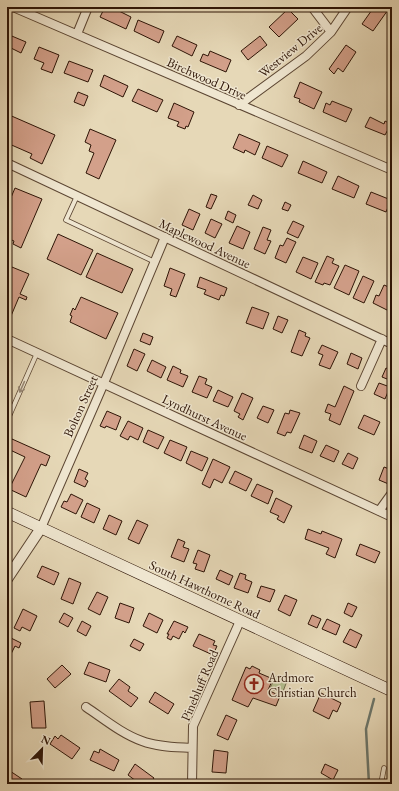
<svg xmlns="http://www.w3.org/2000/svg" width="399" height="791" font-family="'EB Garamond',serif">
  <rect width="100%" height="100%" fill="#e6d8b7"/>
  <filter id="stains"><feTurbulence type="fractalNoise" baseFrequency=".005" numOctaves="4"/><feColorMatrix values="0 0 0 0 .2 0 0 0 0 .09 0 0 0 0 .02 0 0 0 .5 -.17"/></filter>
  <radialGradient id="worn" r=".72"><stop offset=".6" stop-color="#630" stop-opacity="0"/><stop offset="1" stop-color="#630" stop-opacity=".3"/></radialGradient>
  <!-- green -->
  <path fill="#b4bf8f" stroke="#706a4a" d="M276,676L287,681L282,694L270,688Z"/>
  <g fill="none" stroke-linecap="round" stroke-linejoin="round">
    <!-- stream -->
    <path stroke="#6c776c" stroke-width="2.5" d="M369,784L366,729L374,699"/>
  </g>
  <!-- building -->
  <path fill="#d3a08a" stroke="#2d1406" d="M105,7H111L131,17L126,29L100,17Z
    M374,7H390L373,31L362,24Z
    M288,9L298,19L279,37L269,27Z
    M138,20L164,31L159,43L134,31Z
    M7,34L26,42L21,53L11,48L7,54Z
    M177,36L197,45L192,56L172,46Z
    M260,36L267,45L248,60L241,51Z
    M346,45L356,52L343,72L338,68L334,74L329,69Z
    M39,47L59,55L52,73L41,69L44,63L34,59Z
    M210,51L231,60L226,72L200,61L203,54L208,56Z
    M69,61L93,70L88,82L64,73Z
    M104,75L128,86L123,97L100,86Z
    M300,82L322,92L314,109L299,102L300,99L294,97Z
    M138,89L163,100L157,112L132,101Z
    M78,92L88,96L84,106L74,102Z
    M332,101L352,109L346,122L323,112L326,103L330,105Z
    M174,103L194,112L188,127L186,126L185,129L177,126L179,122L168,118Z
    M7,114L55,135L42,164L30,158L32,154L7,143Z
    M370,117L384,124L385,121L391,124L385,135L365,127Z
    M90,129L116,140L99,179L86,173L94,153L89,151L91,145L85,142Z
    M239,134L260,143L255,155L245,150L244,153L233,148Z
    M267,146L288,155L282,167L262,158Z
    M303,161L327,172L322,183L298,173Z
    M338,176L359,186L354,198L332,189Z
    M15,188L42,199L21,248L13,244L14,241L7,238V207Z
    M371,192L391,200L386,212L366,204Z
    M211,194L217,196L211,209L206,207Z
    M253,195L262,200L258,209L248,205Z
    M285,202L291,205L288,211L282,209Z
    M189,209L200,214L193,230L182,225Z
    M228,211L236,215L233,223L225,219Z
    M211,219L222,224L215,238L205,233Z
    M293,221L304,226L298,238L287,233Z
    M237,226L250,232L243,249L229,243Z
    M263,227L271,230L267,240L271,241L265,254L254,249Z
    M58,234L93,250L81,275L47,259Z
    M287,238L296,242L286,263L275,258L280,245L283,246Z
    M97,253L133,269L122,293L86,277Z
    M327,256L334,259L332,263L339,266L330,285L324,283L323,285L315,282Z
    M303,257L318,263L311,279L296,272Z
    M7,265L29,274L20,294L27,297L26,300L19,297L11,316L7,315Z
    M345,265L359,271L349,295L334,288Z
    M170,268L185,274L176,297L170,295L172,289L164,286Z
    M363,276L374,281L364,303L353,298Z
    M200,277L227,288L224,296L221,295L219,300L204,294L206,290L197,287Z
    M384,285L391,288L390,291L392,292V304L389,311L373,303L376,295L379,296Z
    M81,297L118,313L106,339L70,322L72,316L70,315L73,308L75,310Z
    M252,307L269,313L263,329L246,323Z
    M278,316L288,320L282,333L273,329Z
    M299,330L306,333L305,336L310,338L302,356L291,352Z
    M143,333L153,337L150,345L140,341Z
    M322,345L338,352L330,369L319,365L323,355L318,353Z
    M134,349L145,354L137,371L127,366Z
    M351,353L362,358L358,369L347,364Z
    M152,360L166,367L161,378L147,371Z
    M173,366L181,370L180,373L188,376L183,387L167,380Z
    M386,368L392,370V381L382,377Z
    M199,376L207,379L205,384L212,387L207,398L192,392Z
    M379,383L390,387L385,399L374,394Z
    M344,386L354,391L340,425L329,420L331,414L325,412L328,404L335,407Z
    M218,390L233,397L228,407L213,401Z
    M242,393L253,398L243,420L238,417L240,414L234,411Z
    M263,406L274,410L268,423L257,418Z
    M290,410L300,413L291,433L287,432L285,436L277,433L285,413L289,414Z
    M107,411L121,417L116,430L106,426L105,428L100,426Z
    M364,415L380,422L374,435L358,428Z
    M128,421L143,428L138,440L130,436L128,440L120,436Z
    M148,430L164,437L158,449L143,442Z
    M304,435L317,441L312,453L299,448Z
    M12,439L50,456L46,466L41,464L26,497L9,489L25,457L8,449Z
    M170,440L187,447L181,461L164,453Z
    M326,445L339,451L334,462L320,456Z
    M191,451L208,458L202,471L186,463Z
    M348,453L358,458L353,469L342,464Z
    M213,459L230,467L222,483L214,479L210,488L202,484Z
    M384,467L392,470L391,485L379,480Z
    M79,469L88,473L85,479L88,481L85,487L74,482Z
    M235,471L252,479L246,491L229,483Z
    M257,484L273,491L268,504L251,496Z
    M71,494L83,500L76,514L61,507L64,501L67,502Z
    M276,498L292,506L284,523L277,519L279,516L270,512Z
    M87,503L100,509L94,523L81,517Z
    M109,515L122,521L116,535L103,529Z
    M137,520L148,525L139,544L128,539Z
    M308,529L321,534L322,531L342,539L335,558L326,554L329,548L305,539Z
    M178,539L185,542L183,547L189,549L184,562L171,557Z
    M360,544L380,552L375,563L356,555Z
    M198,550L210,555L204,572L195,569L197,564L193,563Z
    M42,566L59,573L54,585L37,577Z
    M220,570L233,576L229,585L216,579Z
    M240,573L246,575L245,579L252,582L248,593L234,588Z
    M69,578L81,583L73,604L61,599Z
    M261,586L275,590L270,602L257,597Z
    M97,592L108,597L100,615L88,609Z
    M285,595L297,600L290,616L278,610Z
    M120,603L134,608L129,623L115,618Z
    M348,603L357,607L352,617L344,613Z
    M23,609L37,616L30,631L22,627L20,631L14,628Z
    M64,613L73,618L68,627L59,622Z
    M149,613L163,620L157,633L143,626Z
    M312,615L321,619L317,628L308,624Z
    M327,619L340,625L336,635L322,629Z
    M82,621L91,626L86,636L77,631Z
    M174,621L188,627L185,633L183,631L179,639L173,636L171,640L167,638L169,634H167Z
    M350,629L362,635L356,648L343,642Z
    M199,634L215,641L213,645L217,646L213,655L193,646Z
    M7,636L21,643L19,648L15,646L7,662Z
    M134,639L144,644L140,651L130,646Z
    M89,662L110,670L106,682L84,674Z
    M62,665L71,674L55,688L47,679Z
    M252,666L260,670L259,673L273,679L268,690L280,696L276,706L253,698L248,707L232,700L246,667L250,669Z
    M119,679L130,687L128,691L138,698L131,707L109,691Z
    M155,692L174,704L168,714L149,702Z
    M321,693L341,703L337,712L333,710L329,719L313,711Z
    M44,701L46,728H32L30,702Z
    M226,715L237,720L228,740L217,735Z
    M61,735L80,748L72,759L50,744L55,736L58,739Z
    M100,749L119,760L114,771L90,760L94,751L99,753Z
    M214,750L228,752L226,773L212,772Z
    M135,764L154,778L150,784H140L128,775Z
    M325,764L338,770L333,780L321,773Z
    M7,769L22,779L19,784L7,783Z"/>
  <g fill="none" stroke-linecap="round" stroke-linejoin="round">
    <!-- service casing -->
    <g stroke="#5b4532" stroke-width="5.5">
      <path id="service" d="M77,196L66,220L155,262
        M7,421L37,353
        M381,784L384,768"/>
    </g>
    <!-- minor casing -->
    <g stroke="#5b4532" stroke-width="10">
      <path id="minor" d="M13,7L392,170
        M312,7L331,32
        M77,34L88,7
        M239,105L306,56L331,32L348,7
        M7,163L392,344
        M7,339L392,517
        M361,386L382,339
        M379,511L392,493
        M41,528L104,383L165,237
        M86,707C104,719 122,734 142,741C158,747 175,747 191,748
        M192,784L193,726L240,621"/>
    </g>
    <!-- tertiary casing -->
    <g stroke="#5b4532" stroke-width="12">
      <path id="tertiary" d="M7,579L41,528"/>
    </g>
    <!-- secondary casing -->
    <g stroke="#2d1406" stroke-width="12">
      <path id="secondary" d="M7,512L392,691"/>
    </g>
    <!-- service -->
    <use href="#service" stroke="#efe6d0" stroke-width="4"/>
    <!-- minor -->
    <use href="#minor" stroke="#efe6d0" stroke-width="8"/>
    <!-- tertiary -->
    <use href="#tertiary" stroke="#efe6d0" stroke-width="10"/>
    <!-- secondary -->
    <use href="#secondary" stroke="#efe6d0" stroke-width="11"/>
  </g>
  <!-- one-way arrows -->
  <defs><path id="oneway-shaft" d="M-6 0H5M1.5-3L5.5 0L1.5 3" fill="none" stroke-width="1.6" stroke-linecap="round" stroke-linejoin="round"/></defs>
  <use stroke="#988875" href="#oneway-shaft" transform="translate(22 387) rotate(114)"/>
  <!-- icons -->
  <defs>
    <g id="church-ring" transform="scale(1)"><circle r="9.5" fill="#efe6d0" stroke="#8f2418" stroke-width="1.5"/><path d="M-1.2-6h2.4v3.5h3.3v2.4h-3.3V6h-2.4V-.1h-3.3v-2.4h3.3Z" fill="#8f2418"/></g>
  </defs>
  <g fill-rule="evenodd">
    <use href="#church-ring" x="254" y="684"/>
  </g>
  <g text-anchor="middle" stroke-width="3" stroke-linejoin="round" paint-order="stroke">
    <!-- street labels -->
    <g font-size="13" fill="#2d1406" stroke="#efe6d0">
      <text transform="translate(290 50) rotate(-39)" y="5">Westview Drive</text>
      <text transform="translate(207 78) rotate(24)" y="5">Birchwood Drive</text>
      <text transform="translate(205 243) rotate(25)" y="5">Maplewood Avenue</text>
      <text transform="translate(80 406) rotate(-66)" y="5">Bolton Street</text>
      <text transform="translate(205 417) rotate(25)" y="5">Lyndhurst Avenue</text>
      <text transform="translate(205 589) rotate(25)" y="5">South Hawthorne Road</text>
      <text transform="translate(199 685) rotate(-67)" y="5">Pinebluff Road</text>
    </g>
    <!-- poi labels -->
    <g font-size="13" fill="#2d1406" stroke="#efe6d0" text-anchor="start">
      <text x="268" y="682">Ardmore<tspan x="268" dy="15">Christian Church</tspan></text>
    </g>
  </g>
  <!-- margin -->
  <rect width="399" height="791" fill="none" stroke="#e6d8b7" stroke-width="24"/>
  <rect x="8" y="8" width="383" height="775" fill="none" stroke="#2d1406" stroke-width="2"/>
  <rect x="12" y="12" width="375" height="767" fill="none" stroke="#2d1406"/>
  <!-- north arrow -->
  <g transform="translate(42 749) rotate(23)" stroke="#efe6d0" stroke-width="3" paint-order="stroke">
  <path d="M0-3L7 15L0 10L-7 15Z" fill="#2d1406"/>
  <text y="-6" font-size="11" font-weight="bold" text-anchor="middle" fill="#2d1406">N</text>
  </g>
  <rect width="100%" height="100%" filter="url(#stains)"/>
  <rect width="100%" height="100%" fill="url(#worn)"/>
</svg>
